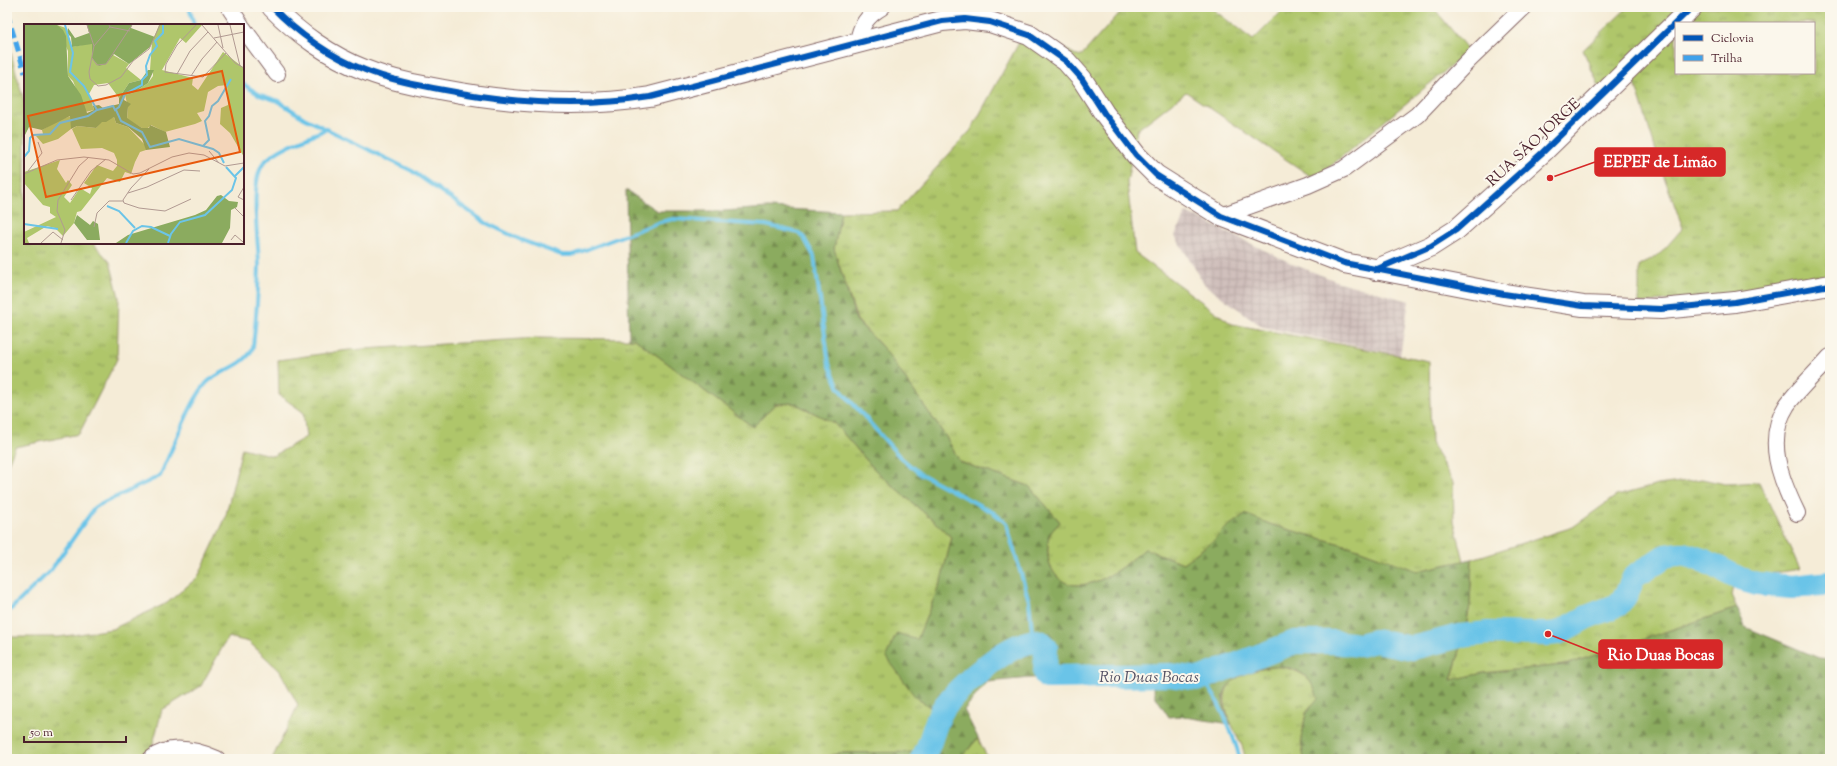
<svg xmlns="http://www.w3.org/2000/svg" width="1837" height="766" font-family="'Sorts Mill Goudy',serif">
  <defs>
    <pattern id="industrial-grid" width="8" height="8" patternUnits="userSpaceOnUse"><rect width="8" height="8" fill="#d0c0bc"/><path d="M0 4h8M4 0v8" fill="none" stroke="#b4a5a2"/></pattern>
    <pattern id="grass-tufts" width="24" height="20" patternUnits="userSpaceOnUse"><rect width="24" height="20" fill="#afc66b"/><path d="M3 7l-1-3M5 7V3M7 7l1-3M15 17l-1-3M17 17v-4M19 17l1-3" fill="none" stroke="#90a058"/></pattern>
    <pattern id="forest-firs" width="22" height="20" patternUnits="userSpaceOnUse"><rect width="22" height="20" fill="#8bab5f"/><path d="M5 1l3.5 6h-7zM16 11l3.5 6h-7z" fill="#748b4f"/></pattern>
  </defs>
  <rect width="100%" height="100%" fill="#fbf7ec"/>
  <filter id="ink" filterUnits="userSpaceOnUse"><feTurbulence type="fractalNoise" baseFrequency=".025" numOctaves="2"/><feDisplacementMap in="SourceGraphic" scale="8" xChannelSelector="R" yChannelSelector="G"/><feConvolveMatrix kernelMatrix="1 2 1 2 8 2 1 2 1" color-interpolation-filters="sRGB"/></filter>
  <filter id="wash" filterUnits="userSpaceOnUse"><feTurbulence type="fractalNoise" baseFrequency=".012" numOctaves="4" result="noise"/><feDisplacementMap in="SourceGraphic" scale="16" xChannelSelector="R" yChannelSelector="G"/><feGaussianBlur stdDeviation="0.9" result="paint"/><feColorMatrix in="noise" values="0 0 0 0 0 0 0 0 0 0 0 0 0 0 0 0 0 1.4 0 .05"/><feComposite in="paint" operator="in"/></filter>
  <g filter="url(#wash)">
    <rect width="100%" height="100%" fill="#f5ecd7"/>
    <!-- industrial -->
    <path fill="url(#industrial-grid)" d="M1186,212L1295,265L1339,282L1409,301L1400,355L1263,327L1205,285L1175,236Z"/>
    <!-- grass -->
    <path fill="url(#grass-tufts)" stroke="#7c724b" fill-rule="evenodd" d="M1125,7H1210L1253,40L1286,7H1433L1469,51L1315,179L1186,92L1137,130L1127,182L1135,253L1232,324L1429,361L1431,443L1453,482L1454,521L1464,561L1417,571L1355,548L1272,525L1245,515L1226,528L1213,541L1183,563L1145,549C1126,564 1102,586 1076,585C1055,584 1046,564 1048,546C1048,542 1048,537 1050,534C1052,530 1057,526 1060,522L1029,486L960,462L946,437L885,350L857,320L834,249L841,212L897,211L971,130L1027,28L1080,57Z
      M1628,7H1830V288L1639,303V266L1661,253L1683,228L1663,174L1635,83L1606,102L1583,50ZM1676,23H1814V73H1676Z
      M7,39L25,105V243H93L110,262L119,297L117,359L79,434L15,447L7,466Z
      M538,338L635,339L753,427L775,404L794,403L834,423L876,471L952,537L941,581L917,640L916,698L935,710L920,753H839L823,759H272L298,705L280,671L249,642L228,637L201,686L162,710L149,759H7V637H59L112,629L167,603L198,577L225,519L242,448L273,456L306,437L303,412L279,395L278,360L349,350Z
      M1702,479L1725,484L1759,482L1800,569L1768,574L1737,572L1731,595L1737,608L1565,665L1483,673L1451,681L1464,637L1470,605L1472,559L1573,527L1616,496L1658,485Z
      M1280,666C1304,673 1309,675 1319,698L1306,713L1301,739L1304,759H1245C1244,746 1237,737 1232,725C1210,680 1242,671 1280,666Z
      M978,738L988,759H960Z"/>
    <!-- forest -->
    <path fill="url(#forest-firs)" stroke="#6a6545" d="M626,190L657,211H723L768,208L841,212L834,249L856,320L885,350L946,437L960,462L1029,486L1060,522C1057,526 1053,529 1050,534C1048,537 1048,542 1048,545C1046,564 1055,584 1076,585C1102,586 1126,564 1145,549L1183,563L1213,541L1226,528L1245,514L1272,525L1355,548L1417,571L1472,559L1470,605L1464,637L1451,680L1483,673L1565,665L1737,608L1745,627L1819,658L1830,659V759H1304L1301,739L1306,713L1318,698C1314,688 1311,679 1301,673C1283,659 1229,670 1224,695C1222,705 1227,715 1231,724L1178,716L1169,717L1156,697L1150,679L1076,674L987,682L964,710L978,738L960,759H823L839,753L920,752L935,710L916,698L886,656L897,633L917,640L941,581L952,537L876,471L834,423L794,403L775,404L753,427L635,339H629Z"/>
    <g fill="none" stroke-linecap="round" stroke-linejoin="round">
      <!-- stream -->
      <path stroke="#6bc4e8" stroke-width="4" d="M189,7L194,25
        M243,84L260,95L278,101L304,118L412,171L486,223L521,240L562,255H572L660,222L673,219L766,225L799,233L804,238L814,256L829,364L839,388L900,457L919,473L994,513L1006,523L1029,601L1033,641
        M7,613L51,570L95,507L160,476C170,455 194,391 210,380C224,369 247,365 253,347C256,320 258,294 259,267C259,242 249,184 263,164C272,150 310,136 327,129
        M1200,679C1215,687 1236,742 1240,759"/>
      <!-- river -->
      <path stroke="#6bc4e8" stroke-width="24" d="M922,759C932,744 933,724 943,709C956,688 1015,636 1040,642L1046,648L1045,674L1047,677L1169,675L1199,679L1295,642H1334L1359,645L1375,641L1412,648L1460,636L1488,633L1548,634L1558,633L1587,617L1618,605L1626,595L1634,577L1665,556L1678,554H1684L1705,561L1740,579L1757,584L1792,587L1830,583"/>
    </g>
  </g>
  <g filter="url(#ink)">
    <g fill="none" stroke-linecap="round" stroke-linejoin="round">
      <!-- minor casing -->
      <g stroke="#866767" stroke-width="18">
        <path id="minor" d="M229,7L241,25
          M243,28L277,74
          M858,42C860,25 868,15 882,7
          M1221,216L1308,185L1344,169L1417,115L1466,63L1524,7
          M1797,513C1781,480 1764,440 1787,405C1799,388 1816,373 1830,357
          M151,759C170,743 196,750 217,759"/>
      </g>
      <!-- tertiary casing -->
      <g stroke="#866767" stroke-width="22">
        <path id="tertiary" d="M272,7C297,33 331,57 365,70C390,80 417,85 444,90C512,103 582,108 650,97L942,21L965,19L990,22L1029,35L1066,61L1082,79L1104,113L1136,155L1156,175L1221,216L1344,263L1504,294L1583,306L1661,309L1735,302L1830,285
          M1375,270L1431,246L1456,230L1543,152L1692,7"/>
      </g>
      <!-- minor -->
      <use href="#minor" stroke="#fff" stroke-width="16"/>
      <!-- tertiary -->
      <use href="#tertiary" stroke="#fff" stroke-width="20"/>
      <!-- quiet -->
      <path stroke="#40a2eb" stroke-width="5" stroke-dasharray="10 5" stroke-linecap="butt" d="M7,13L25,73"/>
      <!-- cycleway casing -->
      <g stroke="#fbf7ec" stroke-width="8">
        <path id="cycleway" d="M272,7C297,33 331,57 365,70C390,80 417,85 444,90C512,103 582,108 650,97L942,21L965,19L990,22L1029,35L1066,61L1082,79L1104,113L1136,155L1156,175L1221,216L1344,263L1504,294L1583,306L1661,309L1735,302L1830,285
          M1375,270L1431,246L1456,230L1543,152L1692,7"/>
      </g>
      <!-- cycleway -->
      <use href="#cycleway" stroke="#0057b8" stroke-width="6"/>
    </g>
  </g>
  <g text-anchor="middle" stroke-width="4" stroke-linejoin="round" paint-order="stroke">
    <!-- street labels -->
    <g font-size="15" fill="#4a1f2b" stroke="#fbf7ec">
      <text transform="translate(1533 142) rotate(-43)" y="5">RUA SÃO JORGE</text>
    </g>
    <!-- water labels -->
    <g font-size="16" font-style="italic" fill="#545164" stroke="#fbf7ec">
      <text x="1149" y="682">Rio Duas Bocas</text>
    </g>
  </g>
  <!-- overview -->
  <g transform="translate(24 24)">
    <rect width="220" height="220" fill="#f5ecd7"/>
    <path d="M33,1L42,4L48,23L68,19L105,40L102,44L117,56L105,59L95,74L84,59L70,61L65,70L70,86L61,88L49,57L44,52V27ZM135,1H178L162,19L156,14L138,46L169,54L168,61L174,66L199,28L220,44V133L206,109L196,100L197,84L204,81L203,61L194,62L184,68L180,87L173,89L178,97L171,100L141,108L127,101L123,105L118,104L103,95L104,83L101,71L109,69L124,59L129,52V46H126L128,18ZM47,92V105L34,115L19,120L12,112L19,110L18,106L35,96ZM90,93L92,99L104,103L122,122V126L116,128L111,138L107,150L101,148L96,158L83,154L57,187L53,188L50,199L39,212L31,204L23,202L3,214L5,219H0V208L32,193L26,189V183L19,181L0,159V148L36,136L33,145L42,159L44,156L48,161L40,173L46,179L56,164L66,170L68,164L60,159L73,141L89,147L93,142V136L90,129L78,124L57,125L48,105L53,102L72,104L78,97Z" fill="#afc66b"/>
    <path d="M0,1H33L39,6L42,12L44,52L57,71L63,89L70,86L69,82L75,81L79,84L95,80V74L105,59L117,56L124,46H130L124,59L109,69L101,71L100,76L107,80L104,83L103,94L118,104H125L126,101L142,108L146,123L122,126L118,115L104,103L92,99L90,93L82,98H78L72,104L53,102L47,105L46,92L18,106L5,103L0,113ZM63,1H108L107,4L131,13L126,23L105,40L90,30L82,40L75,42L68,34V20L48,23L47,13L43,9L44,4L51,14L65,9ZM197,171L205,177L214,178L213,183L207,186L206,204L198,219H92L104,211L171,191L182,186L193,172ZM53,191L66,201L69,197L74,200L76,216H63L50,199Z" fill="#8bab5f"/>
    <path fill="none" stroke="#6bc4e8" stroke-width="2" d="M41,1L49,29L46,48L60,62L73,86M92,86L97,97L118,108L126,123L155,115L189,125L195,129L200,139M179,122L185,116L181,97L185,92L188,82L194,77L207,55M0,133L5,127L6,114L9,111L26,110L36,99L64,92L73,86L89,82L91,86L95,83L101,70L118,61V56L123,51L122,42L126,31L133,22L131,17L139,9V1M211,152L220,143M83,182L95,187L111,204M0,200L34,205M102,219L109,207L118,202L127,203L146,212M144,219L147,210L156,198L181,191L208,166L212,154L202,143"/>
    <path fill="none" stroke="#b19a92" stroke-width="1" d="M63,1L70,22M85,1L86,3L70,22L65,48L66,55L74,62L82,61L97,53L109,37L125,25L136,1M172,1L153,21L142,40L141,48L179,53L202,29M178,1L211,39L220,44M194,1L199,24M206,1L216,42M86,3L106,7M190,14L220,8M68,34L73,41L82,40L108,1M153,50L166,27L184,8M167,52L178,35L193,18M185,127L195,139M125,145L107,164L99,176L100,179L115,184L141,187L167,175M4,147L18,129L14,118M0,150L33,136L60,133L85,136L109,150L116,149L148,133L165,129L180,131L201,142L220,139M220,163L214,173L220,176M104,169L123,163L160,146L176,147M47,176L67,147L82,135M211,184L220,193M70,203L73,189L85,177H99M207,216L211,211L219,218M17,219L29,208L39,216M37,219L41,206L33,187L34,176L55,142L65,133"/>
    <path fill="#e8590c" fill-opacity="0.15" stroke="#e8590c" stroke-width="2" d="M198,47L216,128L22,173L4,92Z"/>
    <rect width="220" height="220" fill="none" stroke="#4a1f2b" stroke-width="2"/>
  </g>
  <!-- callouts -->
  <path fill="none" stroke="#d62828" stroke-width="1.5" d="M1550 178L1595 162M1548 634L1599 654"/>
  <g fill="#d62828" stroke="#fbf7ec" stroke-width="1.5">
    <circle cx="1550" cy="178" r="4"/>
    <circle cx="1548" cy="634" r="4"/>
  </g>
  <g fill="#d62828" stroke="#d62828" stroke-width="1.5">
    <rect x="1595" y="148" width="130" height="28" rx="4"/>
    <rect x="1599" y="640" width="123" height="28" rx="4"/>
  </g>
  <g font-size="16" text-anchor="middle" font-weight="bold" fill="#fff">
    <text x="1660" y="167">EEPEF de Limão</text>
    <text x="1661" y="660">Rio Duas Bocas</text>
  </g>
  <!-- margin -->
  <rect width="1837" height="766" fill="none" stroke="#fbf7ec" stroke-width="24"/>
  <!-- legend -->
  <rect x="1675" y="22" width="140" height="52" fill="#fbf7ec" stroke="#b4a19f"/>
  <rect x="1683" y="35" width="20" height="6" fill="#0057b8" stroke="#b4a19f"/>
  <text x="1711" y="42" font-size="12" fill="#4a1f2b">Ciclovia</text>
  <rect x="1683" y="55" width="20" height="6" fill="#40a2eb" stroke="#b4a19f"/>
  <text x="1711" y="62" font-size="12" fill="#4a1f2b">Trilha</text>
  <!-- scale -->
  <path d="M24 736v6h102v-6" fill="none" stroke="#4a1f2b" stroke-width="2"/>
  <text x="30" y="736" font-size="12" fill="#4a1f2b" stroke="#fbf7ec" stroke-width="3" paint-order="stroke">50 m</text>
</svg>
